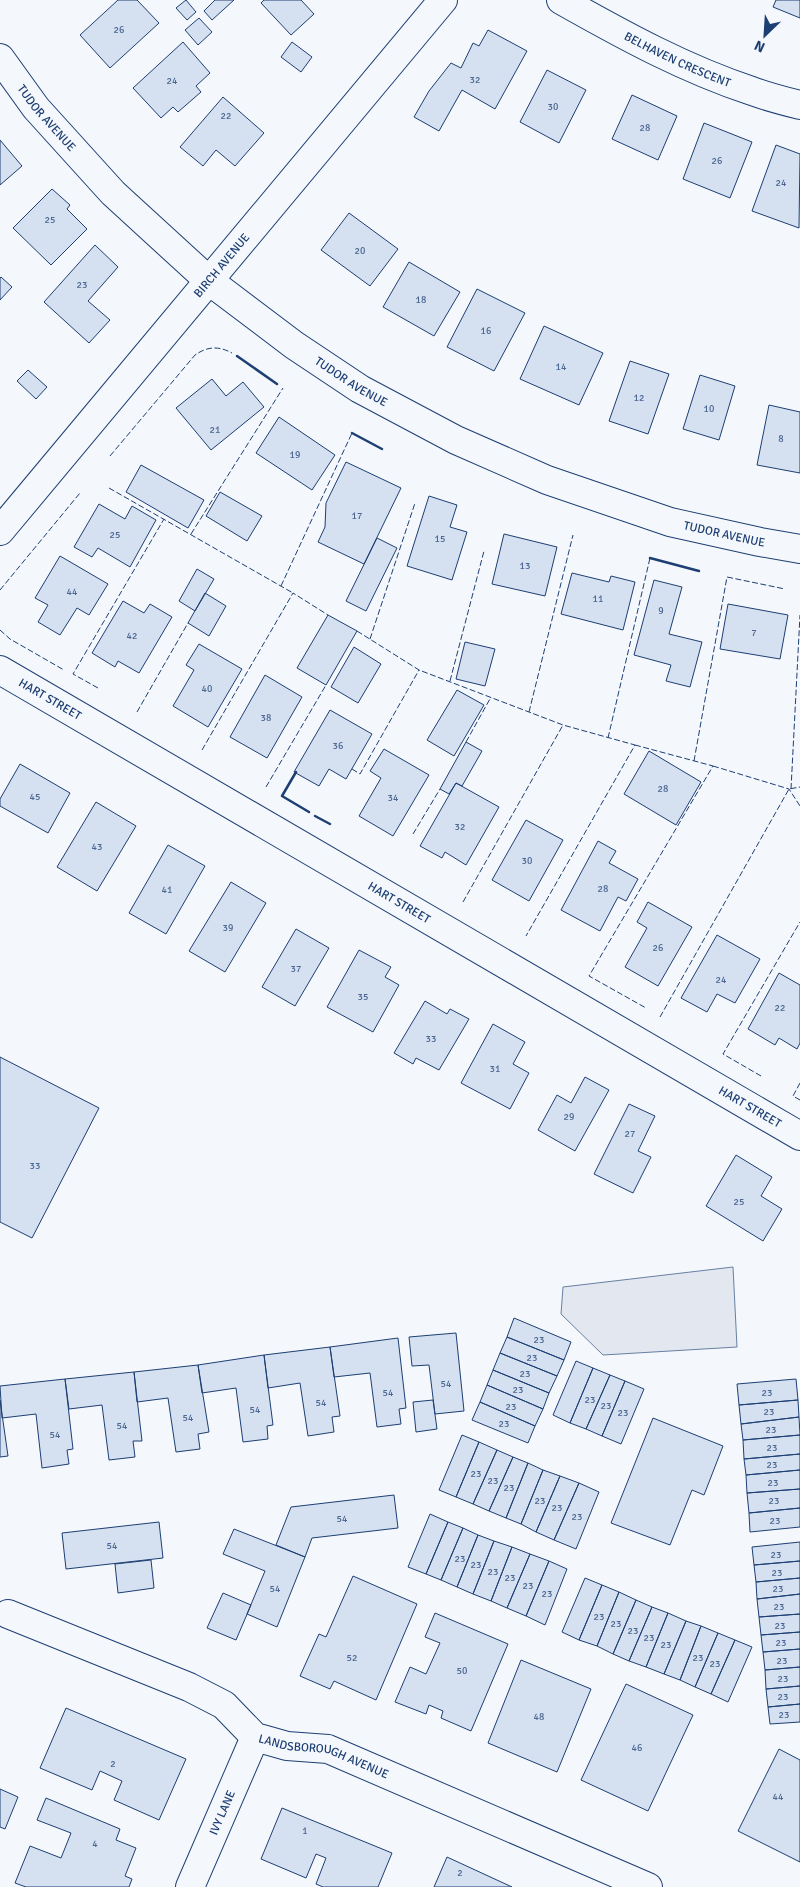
<svg xmlns="http://www.w3.org/2000/svg" width="800" height="1887" font-family="Signika,sans-serif">
  <rect width="100%" height="100%" fill="#f4f7fb"/>
  <!-- parking -->
  <path fill="#e3e8f0" stroke="#687fa3" d="M733,1267L737,1347L603,1355L561,1314L563,1287Z"/>
  <!-- building -->
  <path fill="#d5e0f0" stroke="#1d3f73" d="M118,0H137L159,23L110,68L80,35Z
    M186,0L196,12L187,20L176,8Z
    M215,0H234L212,20L204,11Z
    M264,0H301L314,14L291,35L261,3Z
    M776,0H800V18L773,7Z
    M199,18L212,32L198,45L185,30Z
    M488,30L527,51L495,109L462,90L439,131L414,117L429,91L451,63L461,68L473,43L479,46Z
    M183,42L210,73L196,86L201,92L178,112L173,107L161,118L133,88Z
    M292,42L312,57L301,72L281,57Z
    M547,70L586,90L559,143L520,122Z
    M632,95L677,116L658,160L612,139Z
    M223,97L264,133L235,166L216,150L203,166L180,147Z
    M704,123L752,142L730,198L683,179Z
    M0,140L22,166L0,185Z
    M776,145L800,154L799,228L752,211Z
    M52,189L70,205L67,209L87,229L51,265L13,228Z
    M349,213L398,249L370,286L321,250Z
    M95,245L118,267L88,301L110,320L89,343L44,302Z
    M409,262L460,292L434,336L383,307Z
    M1,277L12,287L0,300V278Z
    M477,289L525,313L494,371L447,347Z
    M544,326L603,353L579,405L520,379Z
    M630,361L669,374L648,434L609,421Z
    M28,370L47,387L36,399L17,381Z
    M700,375L735,386L719,440L683,429Z
    M212,379L226,396L243,382L264,407L211,450L176,408Z
    M769,405L800,412V473L757,465Z
    M279,417L335,455L312,490L256,453Z
    M346,462L401,488L364,564L318,542L325,527L326,503Z
    M141,465L204,500L188,528L126,492Z
    M220,492L262,516L247,541L206,516Z
    M429,496L457,505L450,527L467,532L452,580L407,566Z
    M99,504L125,519L132,506L156,520L130,567L98,548L92,557L74,547Z
    M504,534L557,547L545,596L492,584Z
    M377,538L397,548L366,611L346,601Z
    M60,556L108,584L89,615L77,608L60,635L38,622L48,605L35,598Z
    M197,569L214,579L195,611L179,601Z
    M572,573L609,582L611,576L635,582L623,630L561,614Z
    M654,580L682,587L669,634L702,642L690,687L666,681L671,665L634,655Z
    M205,593L226,606L209,636L188,623Z
    M123,601L144,613L150,604L172,617L139,673L118,661L115,667L92,653Z
    M728,604L788,615L780,659L720,649Z
    M328,615L357,631L326,685L297,668Z
    M465,642L495,649L485,686L456,679Z
    M199,644L242,669L208,727L173,706L194,670L186,665Z
    M354,647L381,664L358,703L331,687Z
    M265,675L302,697L267,758L230,737Z
    M457,690L484,705L454,756L427,740Z
    M330,710L372,734L346,779L329,769L319,786L294,772Z
    M466,742L482,751L462,786L456,783L449,794L440,789Z
    M384,749L429,775L393,836L359,816L381,778L370,771Z
    M649,751L701,782L676,825L624,794Z
    M20,764L70,793L48,833L0,806V799Z
    M456,783L499,807L466,865L445,852L442,858L420,846Z
    M96,802L136,826L97,891L57,867Z
    M526,820L563,840L529,901L492,880Z
    M598,841L616,851L609,863L638,879L626,901L618,897L600,931L561,910Z
    M168,845L205,866L166,934L129,913Z
    M231,882L266,903L225,972L189,951Z
    M648,902L692,927L658,986L625,967L647,928L637,922Z
    M296,929L329,948L295,1006L262,987Z
    M717,935L760,959L735,1003L717,994L707,1012L681,998Z
    M359,950L391,967L385,977L399,985L373,1032L327,1007Z
    M779,973L800,985V1043L797,1049L779,1038L775,1045L748,1029Z
    M425,1001L447,1014L450,1009L469,1019L439,1070L416,1058L413,1064L394,1053Z
    M493,1024L525,1042L513,1064L529,1073L510,1109L461,1083Z
    M0,1057L99,1108L32,1238L0,1222Z
    M585,1077L609,1090L575,1151L538,1130L557,1095L571,1103Z
    M629,1104L655,1116L638,1151L651,1157L633,1193L594,1174Z
    M736,1155L772,1177L761,1196L782,1209L763,1241L706,1206Z
    M514,1318L571,1342L564,1360L507,1337Z
    M456,1333L464,1411L435,1414L429,1365L412,1366L409,1337Z
    M507,1337L564,1360L557,1376L500,1353Z
    M398,1338L406,1408L399,1409L401,1424L377,1427L370,1373L334,1377L330,1347Z
    M330,1347L340,1416L332,1417L334,1432L308,1436L300,1383L268,1388L264,1355Z
    M500,1353L557,1376L549,1393L493,1370Z
    M264,1355L273,1425L267,1426L268,1439L243,1442L236,1388L202,1393L198,1365Z
    M576,1361L593,1368L570,1423L553,1415Z
    M198,1365L209,1432L198,1434L200,1449L176,1452L168,1398L137,1402L134,1372Z
    M593,1368L610,1375L586,1429L570,1423Z
    M493,1370L549,1393L543,1409L487,1385Z
    M134,1372L142,1441H133L135,1457L109,1460L102,1405L69,1409L65,1379Z
    M610,1375L625,1381L602,1436L586,1429Z
    M65,1379L73,1449L67,1450L69,1464L42,1468L36,1414L2,1418L0,1386Z
    M796,1379L798,1400L739,1405L737,1384Z
    M625,1381L644,1389L621,1444L602,1436Z
    M487,1385L543,1409L535,1426L480,1402Z
    M0,1400L8,1456L0,1457Z
    M433,1400L437,1429L416,1432L413,1402Z
    M798,1400L799,1417L741,1424L739,1405Z
    M480,1402L535,1426L528,1443L472,1420Z
    M799,1417L800,1435L743,1440L741,1424Z
    M653,1418L723,1446L704,1495L692,1490L670,1545L611,1523Z
    M462,1435L479,1442L456,1497L439,1490Z
    M800,1435V1454L744,1459L743,1440Z
    M479,1442L497,1450L473,1504L456,1497Z
    M497,1450L513,1457L489,1511L473,1504Z
    M800,1454V1470L746,1475L744,1459Z
    M513,1457L528,1463L506,1518L489,1511Z
    M528,1463L543,1470L521,1524L506,1518Z
    M543,1470L560,1476L536,1532L521,1524Z
    M800,1470V1489L747,1493L746,1475Z
    M560,1476L579,1483L554,1540L536,1532Z
    M579,1483L599,1492L576,1549L554,1540Z
    M800,1489V1508L749,1513L747,1493Z
    M394,1495L398,1528L312,1538L305,1557L276,1545L291,1507Z
    M800,1508V1527L750,1532L749,1513Z
    M430,1514L448,1522L426,1574L408,1567Z
    M159,1522L163,1558L66,1569L62,1533Z
    M448,1522L463,1528L441,1580L426,1574Z
    M463,1528L478,1535L457,1587L441,1580Z
    M234,1529L305,1557L277,1627L247,1614L265,1571L223,1554Z
    M478,1535L494,1541L473,1594L457,1587Z
    M494,1541L512,1547L491,1601L473,1594Z
    M800,1542V1561L754,1565L752,1547Z
    M512,1547L530,1554L507,1608L491,1601Z
    M530,1554L549,1561L526,1616L507,1608Z
    M151,1560L154,1588L118,1593L115,1564Z
    M549,1561L567,1569L545,1625L526,1616Z
    M800,1561V1578L756,1582L754,1565Z
    M353,1576L417,1604L376,1700L334,1681L330,1689L300,1676L319,1634L326,1637Z
    M585,1578L602,1585L579,1640L562,1632Z
    M800,1578V1594L757,1599L756,1582Z
    M602,1585L619,1592L597,1646L579,1640Z
    M619,1592L636,1600L613,1654L597,1646Z
    M223,1593L251,1605L236,1640L207,1628Z
    M800,1594V1614L759,1617L757,1599Z
    M636,1600L652,1607L629,1661L613,1654Z
    M652,1607L668,1613L646,1667L629,1661Z
    M435,1613L508,1644L471,1731L441,1718L443,1711L429,1705L426,1714L395,1702L410,1667L426,1674L440,1643L425,1637Z
    M668,1613L686,1621L664,1674L646,1667Z
    M800,1614V1632L761,1635L759,1617Z
    M686,1621L701,1626L680,1680L664,1674Z
    M701,1626L718,1633L695,1687L680,1680Z
    M800,1632V1649L763,1652L761,1635Z
    M718,1633L735,1640L711,1694L695,1687Z
    M735,1640L752,1647L728,1702L711,1694Z
    M800,1649V1667L765,1670L763,1652Z
    M521,1660L591,1689L557,1772L488,1743Z
    M800,1667V1686L766,1689L765,1670Z
    M626,1684L693,1715L648,1811L581,1780Z
    M800,1686V1704L768,1707L766,1689Z
    M800,1704V1722L770,1724L768,1707Z
    M66,1708L186,1759L159,1820L114,1800L122,1781L100,1771L92,1790L40,1768Z
    M779,1749L800,1760V1862L738,1831Z
    M0,1789L18,1797L5,1829L0,1827Z
    M46,1798L120,1829L116,1840L136,1848L125,1876L132,1879L129,1887H26L15,1883L30,1846L61,1858L71,1833L37,1820Z
    M282,1808L392,1853L378,1887H323L316,1884L326,1858L316,1854L306,1878L261,1859Z
    M447,1857L512,1887H434Z"/>
  <g fill="none" stroke-linecap="round" stroke-linejoin="round">
    <!-- minor casing -->
    <g stroke="#1d3f73" stroke-width="30">
      <g id="minor">
        <path id="s1" d="M561,0C623,35 685,69 752,91C768,97 784,101 800,105"/>
        <path id="s2" d="M0,58L36,108L113,193L208,280L294,345L360,389L456,440L547,480L670,522L760,542L800,549"/>
        <path id="s3" d="M0,531L443,0"/>
        <path id="s4" d="M0,670L800,1136"/>
        <path id="s5" d="M8,1614L189,1687L224,1705L255,1737L287,1746L328,1749L648,1887"/>
        <path id="s6" d="M190,1887L255,1737"/>
      </g>
    </g>
    <!-- minor -->
    <use href="#minor" stroke="#f4f7fb" stroke-width="28"/>
    <!-- fence -->
    <path stroke="#1d3f73" stroke-width="1" stroke-dasharray="6 2.5" stroke-linecap="butt" d="M110,456L195,355C208,346 219,346 232,353
      M109,488L293,593
      M191,534L283,388
      M281,586L352,433
      M0,590L80,493
      M0,630L10,639L64,670
      M357,631L419,670L563,725L635,745L526,936
      M370,639L415,503
      M450,681L484,551
      M98,688L73,674L164,519
      M137,712L188,623
      M529,712L573,535
      M608,738L650,558
      M466,742L491,697
      M635,745L713,766L589,976L646,1008
      M202,750L293,593L328,615
      M694,761L727,577L785,589
      M713,766L789,789L800,806
      M352,769L360,774L419,670
      M266,787L326,685
      M791,789L800,615
      M413,834L440,789
      M463,902L563,725
      M660,1017L789,789L800,787
      M761,1076L723,1054L800,922
      M800,1083L793,1096L800,1100"/>
    <!-- wall -->
    <path stroke="#1d3f73" stroke-width="2.5" d="M237,356L277,384
      M352,433L382,449
      M650,558L699,571
      M296,772L282,796L309,812
      M315,816L330,824"/>
  </g>
  <g text-anchor="middle" stroke-width="4" stroke-linejoin="round" paint-order="stroke">
    <!-- number labels -->
    <g font-size="10" fill="#4b6792">
      <text x="119" y="33">26</text>
      <text x="475" y="83">32</text>
      <text x="172" y="84">24</text>
      <text x="553" y="110">30</text>
      <text x="226" y="119">22</text>
      <text x="645" y="131">28</text>
      <text x="717" y="164">26</text>
      <text x="781" y="186">24</text>
      <text x="50" y="223">25</text>
      <text x="360" y="254">20</text>
      <text x="82" y="288">23</text>
      <text x="421" y="303">18</text>
      <text x="486" y="334">16</text>
      <text x="561" y="370">14</text>
      <text x="639" y="401">12</text>
      <text x="709" y="412">10</text>
      <text x="215" y="433">21</text>
      <text x="781" y="442">8</text>
      <text x="295" y="458">19</text>
      <text x="357" y="519">17</text>
      <text x="115" y="538">25</text>
      <text x="440" y="542">15</text>
      <text x="525" y="569">13</text>
      <text x="72" y="595">44</text>
      <text x="598" y="602">11</text>
      <text x="661" y="614">9</text>
      <text x="754" y="636">7</text>
      <text x="132" y="639">42</text>
      <text x="207" y="692">40</text>
      <text x="266" y="721">38</text>
      <text x="338" y="749">36</text>
      <text x="663" y="792">28</text>
      <text x="35" y="800">45</text>
      <text x="393" y="801">34</text>
      <text x="460" y="830">32</text>
      <text x="97" y="850">43</text>
      <text x="527" y="864">30</text>
      <text x="603" y="892">28</text>
      <text x="167" y="893">41</text>
      <text x="228" y="931">39</text>
      <text x="658" y="951">26</text>
      <text x="296" y="972">37</text>
      <text x="721" y="983">24</text>
      <text x="363" y="1000">35</text>
      <text x="780" y="1011">22</text>
      <text x="431" y="1042">33</text>
      <text x="495" y="1072">31</text>
      <text x="569" y="1120">29</text>
      <text x="630" y="1137">27</text>
      <text x="35" y="1169">33</text>
      <text x="739" y="1205">25</text>
      <text x="539" y="1343">23</text>
      <text x="532" y="1361">23</text>
      <text x="525" y="1377">23</text>
      <text x="446" y="1387">54</text>
      <text x="518" y="1393">23</text>
      <text x="388" y="1396">54</text>
      <text x="767" y="1396">23</text>
      <text x="590" y="1403">23</text>
      <text x="321" y="1406">54</text>
      <text x="606" y="1409">23</text>
      <text x="511" y="1410">23</text>
      <text x="255" y="1413">54</text>
      <text x="769" y="1415">23</text>
      <text x="623" y="1416">23</text>
      <text x="188" y="1421">54</text>
      <text x="504" y="1427">23</text>
      <text x="122" y="1429">54</text>
      <text x="771" y="1433">23</text>
      <text x="55" y="1438">54</text>
      <text x="772" y="1451">23</text>
      <text x="772" y="1468">23</text>
      <text x="476" y="1477">23</text>
      <text x="493" y="1484">23</text>
      <text x="773" y="1486">23</text>
      <text x="509" y="1491">23</text>
      <text x="540" y="1504">23</text>
      <text x="774" y="1504">23</text>
      <text x="557" y="1511">23</text>
      <text x="577" y="1520">23</text>
      <text x="342" y="1522">54</text>
      <text x="775" y="1524">23</text>
      <text x="112" y="1549">54</text>
      <text x="776" y="1558">23</text>
      <text x="460" y="1562">23</text>
      <text x="476" y="1568">23</text>
      <text x="493" y="1575">23</text>
      <text x="777" y="1576">23</text>
      <text x="510" y="1581">23</text>
      <text x="528" y="1589">23</text>
      <text x="275" y="1592">54</text>
      <text x="778" y="1592">23</text>
      <text x="547" y="1597">23</text>
      <text x="779" y="1610">23</text>
      <text x="599" y="1620">23</text>
      <text x="616" y="1627">23</text>
      <text x="780" y="1629">23</text>
      <text x="633" y="1634">23</text>
      <text x="649" y="1641">23</text>
      <text x="781" y="1646">23</text>
      <text x="666" y="1648">23</text>
      <text x="352" y="1661">52</text>
      <text x="698" y="1661">23</text>
      <text x="782" y="1664">23</text>
      <text x="715" y="1667">23</text>
      <text x="462" y="1674">50</text>
      <text x="783" y="1682">23</text>
      <text x="783" y="1700">23</text>
      <text x="784" y="1718">23</text>
      <text x="539" y="1720">48</text>
      <text x="637" y="1751">46</text>
      <text x="113" y="1767">2</text>
      <text x="778" y="1800">44</text>
      <text x="305" y="1834">1</text>
      <text x="95" y="1847">4</text>
      <text x="460" y="1876">2</text>
    </g>
    <!-- street labels -->
    <g font-size="12" fill="#1d3f73" stroke="#f4f7fb">
      <text dy="4" stroke="none"><textPath href="#s1" startOffset="131">BELHAVEN CRESCENT</textPath></text>
      <text dy="4" stroke="none"><textPath href="#s2" startOffset="76">TUDOR AVENUE</textPath></text>
      <text dy="4" stroke="none"><textPath href="#s3" startOffset="346">BIRCH AVENUE</textPath></text>
      <text dy="4" stroke="none"><textPath href="#s2" startOffset="481">TUDOR AVENUE</textPath></text>
      <text dy="4" stroke="none"><textPath href="#s2" startOffset="886">TUDOR AVENUE</textPath></text>
      <text dy="4" stroke="none"><textPath href="#s4" startOffset="58">HART STREET</textPath></text>
      <text dy="4" stroke="none"><textPath href="#s4" startOffset="462">HART STREET</textPath></text>
      <text dy="4" stroke="none"><textPath href="#s4" startOffset="868">HART STREET</textPath></text>
      <text dy="4" stroke="none"><textPath href="#s5" startOffset="351">LANDSBOROUGH AVENUE</textPath></text>
      <text dy="4" stroke="none"><textPath href="#s6" startOffset="81">IVY LANE</textPath></text>
    </g>
  </g>
  <!-- north arrow -->
  <g transform="translate(765 35) rotate(205)" stroke="#f4f7fb" stroke-width="4" paint-order="stroke">
  <path d="M0-4L9 19L0 12L-9 19Z" fill="#1d3f73"/>
  <text y="-8" font-size="14" font-weight="bold" text-anchor="middle" fill="#1d3f73">N</text>
  </g>
</svg>
